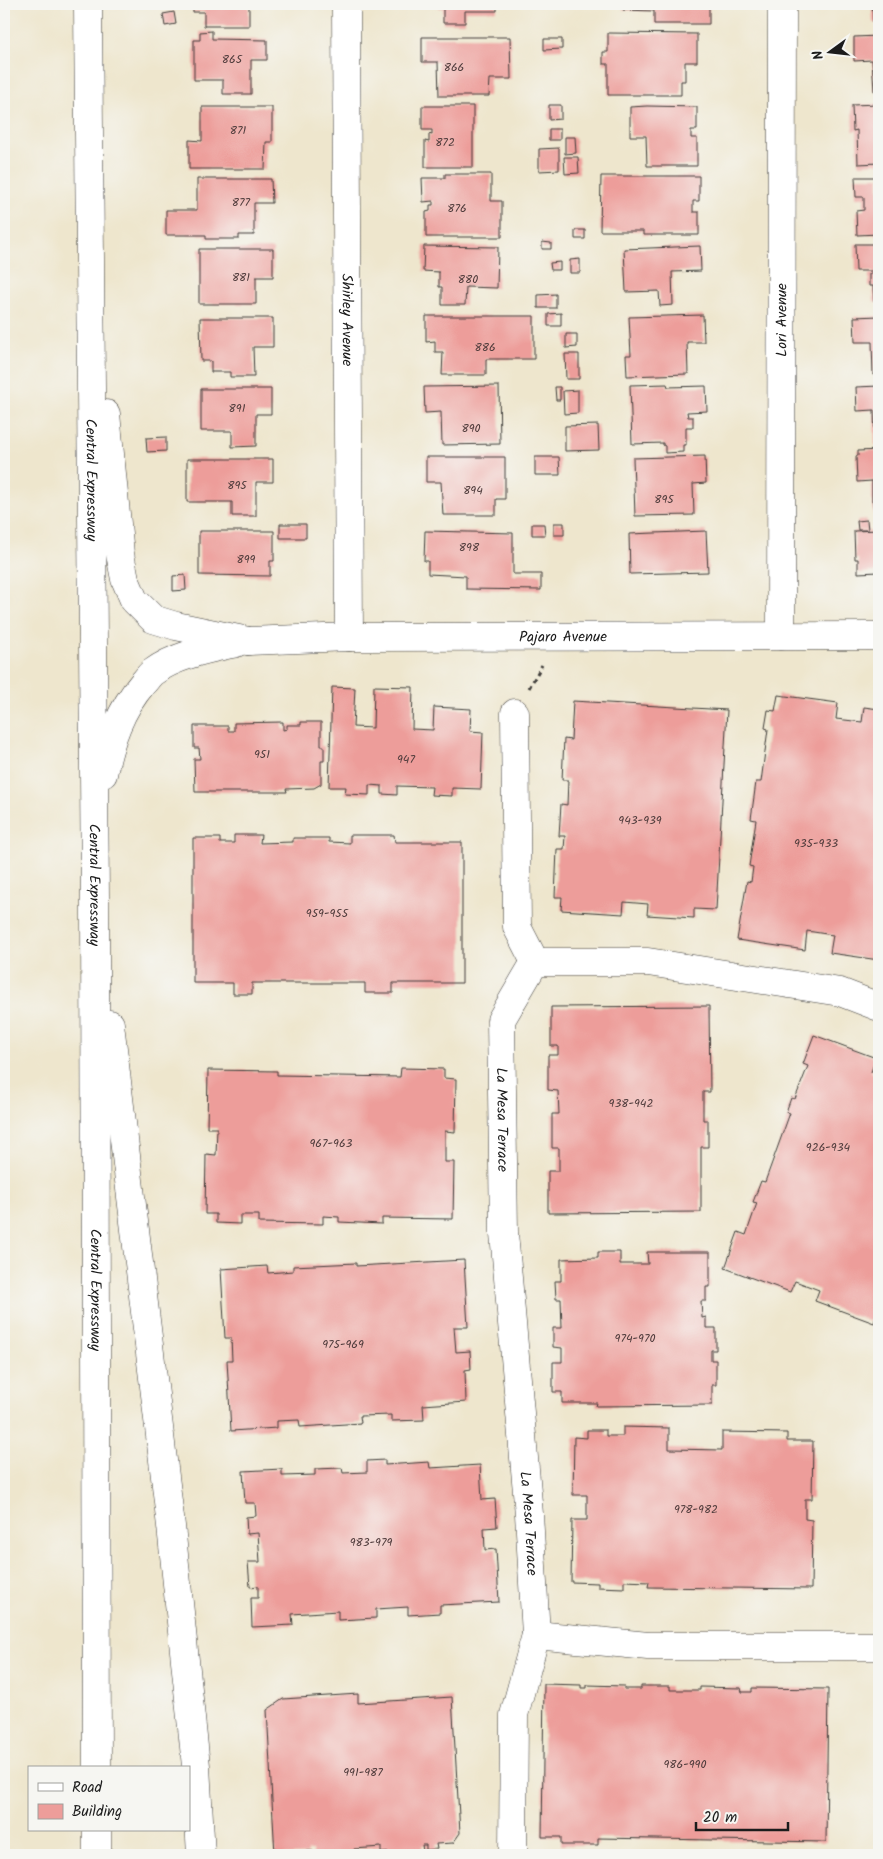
<svg xmlns="http://www.w3.org/2000/svg" width="883" height="1859" font-family="Kalam,sans-serif">
  <rect width="100%" height="100%" fill="#f6f6f2"/>
  <filter id="ink" filterUnits="userSpaceOnUse"><feTurbulence type="fractalNoise" baseFrequency=".02" numOctaves="2"/><feDisplacementMap in="SourceGraphic" scale="10" xChannelSelector="R" yChannelSelector="G"/><feConvolveMatrix kernelMatrix="1 2 1 2 8 2 1 2 1" color-interpolation-filters="sRGB"/></filter>
  <filter id="wash" filterUnits="userSpaceOnUse"><feTurbulence type="fractalNoise" baseFrequency=".0096" numOctaves="4" result="noise"/><feDisplacementMap in="SourceGraphic" scale="20" xChannelSelector="R" yChannelSelector="G"/><feGaussianBlur stdDeviation="1.12" result="paint"/><feColorMatrix in="noise" values="0 0 0 0 0 0 0 0 0 0 0 0 0 0 0 0 0 1.4 0 .05"/><feComposite in="paint" operator="in"/></filter>
  <g filter="url(#wash)">
    <rect width="100%" height="100%" fill="#eee6cd"/>
    <g id="blocks">
      <!-- building -->
      <path fill="#ed9d9a" d="M193,4H249V26H204V12H193Z
        M439,4H497V11H465V23H443V8H439Z
        M623,4H709V24H654V11L623,10Z
        M872,4H879V23H873Z
        M174,12L176,24L165,26L163,14Z
        M212,31V39L267,40V60H251V94H223V80H194V40H200V32Z
        M608,33L697,34V62H685V81H681V95H608V64H603V52H608Z
        M879,36V91H874L872,60L854,61V37Z
        M422,37H510L511,79H490L489,96H439L438,62H422Z
        M544,39H562V49L544,50Z
        M879,104V163L858,164L857,130L853,131L852,105Z
        M549,105H561V119L549,120Z
        M422,106H473V167H425V141L429,142V134L432,135V130H422Z
        M647,106L697,107V130H691V138H697V166H647L646,136H630V107Z
        M202,107H272V142H266L265,169H189V140L202,141Z
        M549,129H560V140H549Z
        M565,137H575L576,153L565,154Z
        M559,148V170L539,171V149Z
        M564,157H578L579,173L565,174Z
        M445,174H491V201H502V237H426V212L430,211V205H433V201L423,202L422,178H445Z
        M601,176H699V201H693V212H699V235H643V231H600Z
        M855,177H879V234L857,235L856,211L864,210V197H856Z
        M197,179H271L272,203H254V235H239V239H206V235H166V210H197Z
        M575,230H585V239H575Z
        M542,242L551,243V249H542Z
        M855,244H879V302H874L873,286H869V274H873V271H856Z
        M424,246L498,247L497,288L466,287L465,305H442V287H439V272L423,271Z
        M700,246L701,271L672,272L673,305L660,306L659,291L626,292L624,249Z
        M199,249H273V277H256V304H199Z
        M580,259V273H570V260Z
        M560,262V270H551L550,263Z
        M556,294V308H538V295Z
        M561,313V326H548V314Z
        M703,315L704,342H687L688,374L627,376L626,355H631L629,317Z
        M426,316H534V359H486V375H442L443,352H435V341L426,342Z
        M879,316V375H873L872,342H855L854,317Z
        M200,318H273V347H253L254,377H230V372H211V361H201Z
        M566,334H577V347L566,348Z
        M565,354H579V379H566Z
        M667,384L668,387L706,386L707,411L687,412L688,417H693V427H686V445H683V452L665,453V446L663,445V443L632,444L630,385Z
        M499,386L500,444L442,445L441,412L425,413L424,387Z
        M879,386V445H875L874,410L857,411L856,387Z
        M555,387H560V400H556Z
        M201,389H271V414H256V446L232,447V431H201Z
        M578,390V413L564,414L563,391Z
        M598,425L599,450L565,451V426Z
        M166,437V451L147,452L146,438Z
        M879,450V515H874L873,501H872V481L857,482L856,456H858V451Z
        M705,456L706,483L693,484L694,515L635,516L633,458Z
        M426,457H505V499H496V515H443L441,482H426Z
        M535,457H559L560,475H535Z
        M187,459H273V482H256V516H232V502H187Z
        M867,520L868,530H858L857,521Z
        M554,523H564V535H554Z
        M280,524H306V538H280Z
        M532,524H544L545,535H532Z
        M879,530V572L858,573V559H855L854,531Z
        M199,531H274V561H270V576L199,575Z
        M425,531L513,533V574H541V590L466,589V576L428,574V561H424Z
        M706,531L708,572L630,574L629,534Z
        M185,575L186,590L173,591V576Z
        M374,686L413,687L412,729L433,730L434,707L471,709L470,731L483,732L481,789L452,788V796L431,795L432,787L397,786V795L382,794V786L369,785V795L345,794L346,787H329L332,687L355,688L353,727L373,728Z
        M778,695L838,703L836,719L862,722L864,707L879,709V960L830,953L833,935L807,931L805,950L737,940L747,881L751,882L753,867L749,866L756,820L751,819L756,782H761L768,729L765,728L768,710L775,711Z
        M573,701L727,710L716,910L694,909V918L647,915L648,904L624,902L623,914L561,910L562,897H555L557,849H564L565,836H559L561,804L567,805L568,780H562L564,739L571,740Z
        M283,722V730L287,729V725H301V722H321V746H324V761H321V784L314,788L286,789L287,792H195L194,759H200L199,748H194V726H228V731H234V723Z
        M234,835H261L260,843L293,842V838H329V842L350,843V835H394L395,842H462V983H393V993H365V983H252V994H233V983H193V838H220V843H234Z
        M709,1006L710,1092H703V1120H708V1147H701V1212L548,1213V1171H559V1148H552V1114H559L558,1091L548,1090V1055H558V1046H551V1007Z
        M814,1035L876,1058L871,1072L879,1075V1308L874,1323L815,1301L819,1290L795,1281L790,1292L725,1268L738,1232L746,1235L757,1203L753,1202L761,1181L765,1182L790,1113L786,1112L791,1098L795,1099L808,1066L803,1064Z
        M401,1068L444,1069V1078L456,1079L455,1132L445,1131V1162H454L453,1219L382,1218V1224L339,1222V1217L323,1216V1224L259,1223V1215H240V1224L216,1223V1214H205L206,1154L216,1155L217,1128H207L208,1070L277,1071V1075L400,1077Z
        M598,1252H620V1264H648L647,1252H710V1287H706V1301H701L702,1318L706,1317V1328H716V1350H711V1360H716V1385H712V1405L596,1406L597,1403H562V1392H553V1362H562V1348L553,1347V1328H562L561,1299H556L555,1281H561V1259L598,1258Z
        M464,1260L468,1327H454L456,1352L470,1351L471,1369L465,1370L466,1402L423,1405L424,1420L391,1421V1415L360,1416L361,1423L300,1427L299,1420L277,1421V1428L231,1431L227,1360H232L231,1338H225L221,1269L267,1266L268,1273L293,1271V1266L356,1263V1266Z
        M623,1427L669,1428V1449L722,1450V1432L787,1433V1441H813L812,1499H805V1519L812,1520L811,1589L648,1587L649,1582L624,1581V1588L598,1587V1583L571,1582L572,1520H587V1495H573L574,1437L587,1438V1430H606V1436H623Z
        M385,1460V1465L429,1462L430,1468L480,1465L482,1500L495,1499L497,1527L484,1528L485,1550L496,1549L499,1602L440,1605V1613L408,1615V1607L376,1609V1618L338,1620V1611L292,1614L293,1625L252,1627L251,1598H258V1586L250,1587L248,1562H260L258,1533L247,1534L246,1517L256,1516L255,1503H245L243,1471L282,1469V1476L315,1475V1469L342,1468L343,1473L367,1472V1461Z
        M544,1684L581,1685V1688H587V1685L624,1686V1689H641V1686H670V1690H700V1687L741,1688L742,1692H752V1688L828,1689L826,1842L598,1838V1845H561V1837H542Z
        M358,1694V1703L452,1697L460,1833L453,1843L436,1844L437,1849L426,1850V1845H422L423,1851L381,1853V1847L354,1849L355,1855H313V1851H307V1855H275L267,1710L283,1699Z"/>
    </g>
  </g>
  <g filter="url(#ink)">
    <use href="#blocks" fill-opacity="0" stroke="#3c3a37" stroke-width="1"/>
    <g fill="none" stroke-linecap="round" stroke-linejoin="round">
      <!-- minor casing -->
      <g stroke="#3c3a37" stroke-width="29">
        <g id="minor">
          <path id="s1" d="M346,4L349,637"/>
          <path id="s2" d="M781,636L782,4"/>
          <path id="s3" d="M248,641L349,637L879,636"/>
          <path d="M515,713L517,927L535,962"/>
          <path id="s4" d="M879,1007L840,992L648,962H535L501,1020L504,1233L529,1514L536,1635L648,1646H879"/>
          <path d="M513,1855L514,1715L536,1635"/>
        </g>
      </g>
      <!-- highway casing -->
      <g stroke="#3c3a37" stroke-width="29">
        <g id="highway">
          <path id="s5" d="M88,4L95,899L97,1768"/>
          <path d="M106,414L120,554L125,579L134,600L153,619L176,626L248,641"/>
          <path d="M103,774C110,740 120,710 143,683C146,680 149,675 153,672C176,655 209,649 236,643"/>
          <path d="M110,1024L171,1526L196,1766L201,1855"/>
          <path d="M97,1855V1830"/>
        </g>
      </g>
      <!-- path -->
      <path stroke="#3c3a37" stroke-width="3" stroke-dasharray="4 4" stroke-linecap="butt" d="M529,688L542,665"/>
      <!-- minor -->
      <use href="#minor" stroke="#fff" stroke-width="28"/>
      <!-- highway -->
      <use href="#highway" stroke="#fff" stroke-width="28"/>
    </g>
  </g>
  <g text-anchor="middle" stroke-width="4" stroke-linejoin="round" paint-order="stroke">
    <!-- number labels -->
    <g font-size="12" fill="#503c3c">
      <text x="232" y="63">865</text>
      <text x="454" y="71">866</text>
      <text x="238" y="134">871</text>
      <text x="445" y="146">872</text>
      <text x="241" y="206">877</text>
      <text x="457" y="212">876</text>
      <text x="241" y="281">881</text>
      <text x="468" y="283">880</text>
      <text x="485" y="351">886</text>
      <text x="237" y="412">891</text>
      <text x="471" y="432">890</text>
      <text x="237" y="489">895</text>
      <text x="473" y="494">894</text>
      <text x="664" y="503">895</text>
      <text x="469" y="551">898</text>
      <text x="246" y="563">899</text>
      <text x="262" y="758">951</text>
      <text x="406" y="763">947</text>
      <text x="640" y="824">943-939</text>
      <text x="816" y="847">935-933</text>
      <text x="327" y="917">959-955</text>
      <text x="631" y="1107">938-942</text>
      <text x="331" y="1147">967-963</text>
      <text x="828" y="1151">926-934</text>
      <text x="635" y="1342">974-970</text>
      <text x="343" y="1348">975-969</text>
      <text x="696" y="1513">978-982</text>
      <text x="371" y="1546">983-979</text>
      <text x="685" y="1768">986-990</text>
      <text x="363" y="1776">991-987</text>
    </g>
    <!-- street labels -->
    <g font-size="15" fill="#1c1c1c" stroke="#f6f6f2">
      <text dy="5" stroke="none"><textPath href="#s2" startOffset="316">Lori Avenue</textPath></text>
      <text dy="5" stroke="none"><textPath href="#s1" startOffset="316">Shirley Avenue</textPath></text>
      <text dy="5" stroke="none"><textPath href="#s5" startOffset="476">Central Expressway</textPath></text>
      <text dy="5" stroke="none"><textPath href="#s3" startOffset="315">Pajaro Avenue</textPath></text>
      <text dy="5" stroke="none"><textPath href="#s5" startOffset="881">Central Expressway</textPath></text>
      <text dy="5" stroke="none"><textPath href="#s4" startOffset="516">La Mesa Terrace</textPath></text>
      <text dy="5" stroke="none"><textPath href="#s5" startOffset="1286">Central Expressway</textPath></text>
      <text dy="5" stroke="none"><textPath href="#s4" startOffset="921">La Mesa Terrace</textPath></text>
    </g>
  </g>
  <!-- margin -->
  <rect width="883" height="1859" fill="none" stroke="#f6f6f2" stroke-width="20"/>
  <!-- legend -->
  <rect x="28" y="1766" width="162" height="65" fill="#f6f6f2" stroke="#9f9f9c"/>
  <rect x="38" y="1783" width="25" height="8" fill="#ffffff" stroke="#9f9f9c"/>
  <text x="72" y="1792" font-size="15" fill="#1c1c1c">Road</text>
  <rect x="38" y="1804" width="25" height="15" fill="#ed9d9a" stroke="#9f9f9c"/>
  <text x="72" y="1816" font-size="15" fill="#1c1c1c">Building</text>
  <!-- north arrow -->
  <g transform="translate(830 52) rotate(255)" stroke="#f6f6f2" stroke-width="4" paint-order="stroke">
  <path d="M0-4L9 19L0 12L-9 19Z" fill="#1c1c1c"/>
  <text y="-8" font-size="14" font-weight="bold" text-anchor="middle" fill="#1c1c1c">N</text>
  </g>
  <!-- scale -->
  <path d="M696 1822v8h92v-8" fill="none" stroke="#1c1c1c" stroke-width="2.5"/>
  <text x="703" y="1822" font-size="15" fill="#1c1c1c" stroke="#f6f6f2" stroke-width="4" paint-order="stroke">20 m</text>
</svg>
